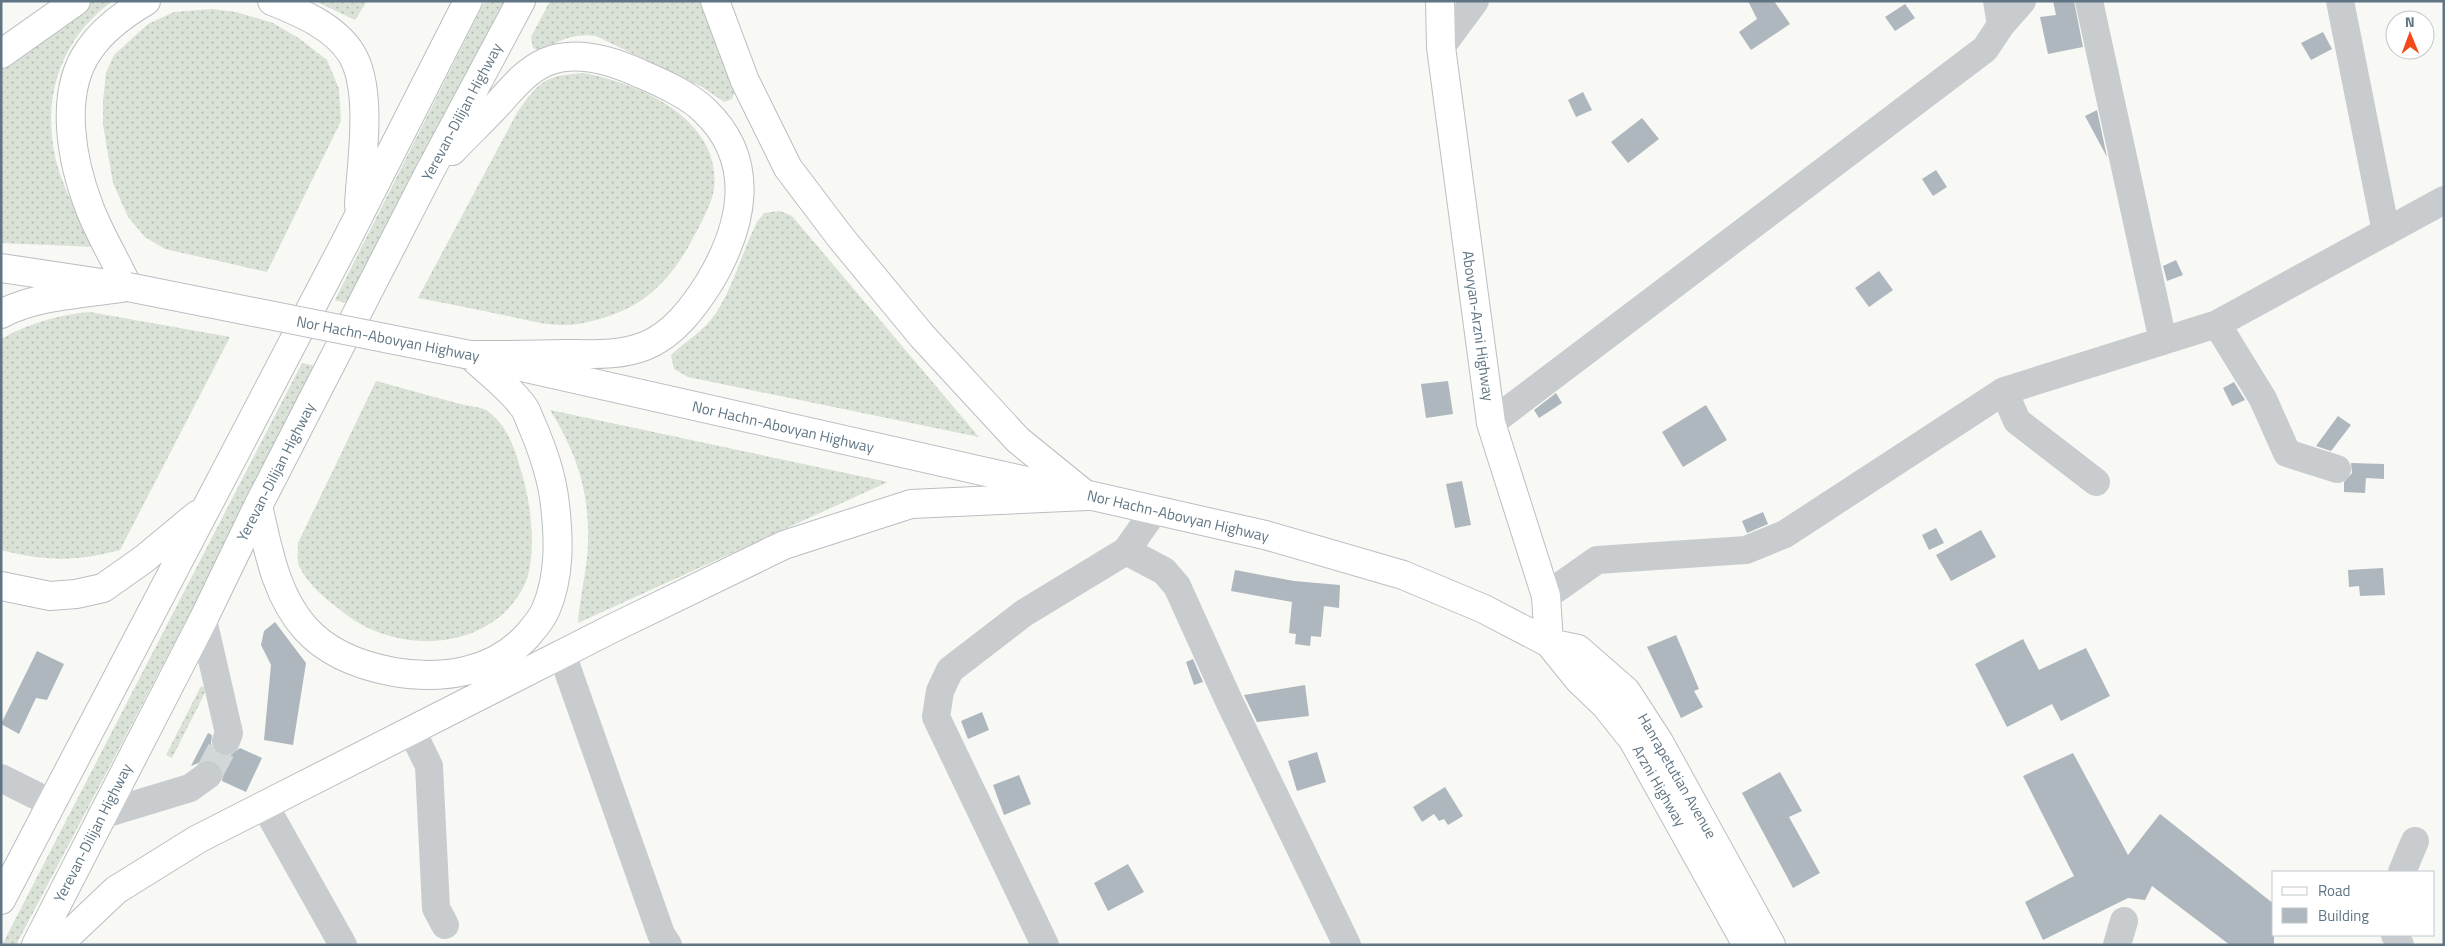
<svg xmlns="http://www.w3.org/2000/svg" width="2445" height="946" font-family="'Titillium Web',sans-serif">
  <defs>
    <pattern id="grass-dots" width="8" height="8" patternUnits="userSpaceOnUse" patternTransform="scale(1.25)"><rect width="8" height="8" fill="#dae1d6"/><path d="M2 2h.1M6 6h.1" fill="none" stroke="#b4bbb3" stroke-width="1.8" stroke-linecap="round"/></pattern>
  </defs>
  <rect width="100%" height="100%" fill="#f8f8f5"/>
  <!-- grass -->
  <path fill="url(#grass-dots)" d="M92,1H113C57,40 39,107 59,171C68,199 82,222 96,247L1,243V61Z
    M315,1H367L355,20Z
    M485,1H504L352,305L335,300Z
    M550,1H700L734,93L732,99L724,102L704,88L596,36C575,33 559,40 542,51L533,48L531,37Z
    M212,9L236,12L273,23L300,39L327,60L339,89L341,121L267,272L165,249L145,237L128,217L113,183L103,125V101L106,73L114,55L148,24L174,12Z
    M583,73C639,83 722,119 714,189C711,207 698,228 690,244C662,293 632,314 578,324C554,328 526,320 503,315C475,309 446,303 418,298L518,111C541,80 544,76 583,73Z
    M780,211L792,216L979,437L688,377L674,369L671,355C686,341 704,331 716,313C734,285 742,252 757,222L764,213Z
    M90,312L230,337L120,550C76,562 45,561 1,550V339C30,323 57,315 90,312Z
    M302,363L319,367L16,945H2Z
    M376,381C404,389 432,396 460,404C469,406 483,407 489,412C508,427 515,449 521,471C531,501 538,557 524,586C491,652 396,656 343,612C327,600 308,585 299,566C297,560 298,550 298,543Z
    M550,410L888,482L578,623C580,595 588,567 588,540C589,489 576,452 550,410Z
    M201,686L207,689L172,758L166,755Z"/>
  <!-- building -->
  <path fill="#aeb7bd" d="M1748,1H1774L1790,24L1751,50L1739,32L1757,19Z
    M2053,1H2074L2083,47L2048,54L2040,17L2056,15Z
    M1905,4L1915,18L1895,31L1885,17Z
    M2323,32L2332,49L2311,60L2301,43Z
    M1583,92L1592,110L1576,117L1568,100Z
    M2097,110L2107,157L2085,116Z
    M1642,118L1659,139L1628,163L1611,142Z
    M1936,170L1947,187L1933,196L1922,179Z
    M2176,260L2183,275L2167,281L2163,266Z
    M1879,271L1893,290L1869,307L1855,288Z
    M1448,381L1453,414L1426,418L1421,384Z
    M2234,382L2245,400L2232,406L2223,388Z
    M1556,393L1562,403L1539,418L1534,410Z
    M1706,405L1727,440L1683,467L1662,432Z
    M2338,416L2351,425L2331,451L2316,446Z
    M2351,463L2384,464V479L2366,478L2365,493L2344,492V482L2352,473Z
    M1462,481L1471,525L1455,528L1446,484Z
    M1763,512L1768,524L1747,533L1742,521Z
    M1936,528L1944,543L1929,550L1922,535Z
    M1981,530L1996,557L1951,581L1936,555Z
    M2383,568L2385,595L2360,596L2359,586L2349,587L2348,570Z
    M1235,570L1294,581L1340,585L1339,608L1324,606L1321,637L1311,636L1310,646L1295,644L1296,634L1289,633L1292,602L1231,591Z
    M275,622L306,663L293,745L264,740L271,665L261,645L264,631Z
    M1676,635L1699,689L1694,691L1703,707L1681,718L1647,647Z
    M2023,639L2039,670L2086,648L2110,696L2061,721L2052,704L2007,727L1975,664Z
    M37,651L64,664L47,700L36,698L19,734L1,724Z
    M1193,659L1203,682L1194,685L1186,662Z
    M1305,685L1309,716L1257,722L1244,695Z
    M982,712L989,730L968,739L961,721Z
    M208,733L212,735L211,743L214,751L220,755L229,756L240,748L262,758L246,792L222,781L223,773L221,766L215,761L206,760L191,766Z
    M1317,752L1326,782L1297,791L1288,761Z
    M2073,753L2128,855L2160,814L2274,904V945H2230L2152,886L2145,900L2128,898L2043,940L2025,902L2074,876L2023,776Z
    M1780,772L1802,811L1789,817L1820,873L1793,888L1742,793Z
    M1019,775L1031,804L1004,815L993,785Z
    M1445,787L1463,816L1448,825L1444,819L1439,821L1434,814L1422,822L1413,807Z
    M1128,864L1144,892L1108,911L1094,883Z"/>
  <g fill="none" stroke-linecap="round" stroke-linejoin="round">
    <!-- minor-tunnel -->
    <path stroke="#d2d7d8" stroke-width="28" stroke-dasharray="28 14" stroke-linecap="butt" d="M208,775L226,741"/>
    <!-- major casing -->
    <g stroke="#bbbfc3" stroke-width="30">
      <path id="major" d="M1440,1L1441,47L1491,423L1546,596L1549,643
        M1,268L115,285
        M491,360L1265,535L1403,575L1484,609L1549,643L1578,649L1626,691L1659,742L1771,945
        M1549,643L1579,680L1606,706L1633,740L1747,945"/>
    </g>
    <!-- highway casing -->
    <g stroke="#babec1" stroke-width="30">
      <path id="highway" d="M272,1C299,12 334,26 351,53C374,89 361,164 359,205
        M715,1L745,81L788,168L841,238L922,336L1018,440L1087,496
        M1,54L76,1
        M452,151C466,136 481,122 495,107C510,91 525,71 546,62C577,49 613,61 641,74C662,83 687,94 704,110C758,161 743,226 709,283C693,308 673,335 645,346C620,356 592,354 566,354C534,355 502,355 470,355
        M1,314C36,295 89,293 128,287C116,261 100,235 90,209C72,163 58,94 89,50C103,29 124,14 146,1
        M258,506C268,548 275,594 305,628C328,654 361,666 394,672C442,680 493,673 527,636C534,628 542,619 546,609C560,576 559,539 555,505C552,476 543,451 532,425C529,419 527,410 522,405C511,389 485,369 470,355
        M1,586L50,596L76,594L103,588L144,559L197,515
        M1,900L345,243L468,1
        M36,945L203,620L258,506L429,173L521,1
        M58,945L116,890L198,839L613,628L784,545L911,504L1087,496"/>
    </g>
    <!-- minor -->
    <path stroke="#c8cccf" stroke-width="28" d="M2089,1L2163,341
      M2340,1L2386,232
      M2001,25L2022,1
      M1441,47L1475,1
      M2217,324L2263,399L2287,453L2337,469
      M2004,391L2017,421L2096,482
      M1491,423L1985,49L2001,25L1997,1
      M1126,551L1164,571L1177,586L1229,701L1347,945
      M1546,596L1597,560L1746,550L1785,534L2004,391L2217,324L2444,200
      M203,620L229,733L226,741
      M562,654L661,934L668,945
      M412,731L429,766L436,908L445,925
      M1,778L51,803
      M265,806L343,945
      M101,815L190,788L208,775
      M2402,872L2415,841
      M2395,935L2400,945
      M1045,945L936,717L940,691L950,670L1024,613L1126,551L1154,511
      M2117,945L2124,921"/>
    <!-- major -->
    <use href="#major" stroke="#fff" stroke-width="28"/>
    <!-- highway -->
    <use href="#highway" stroke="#fff" stroke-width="28"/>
    <!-- major-bridge casing -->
    <g stroke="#bbbfc3" stroke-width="30" stroke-linecap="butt">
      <path id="major-bridge" d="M128,287L470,355"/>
    </g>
    <!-- major-bridge -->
    <use href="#major-bridge" stroke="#fff" stroke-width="28"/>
  </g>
  <g text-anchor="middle" stroke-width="5" stroke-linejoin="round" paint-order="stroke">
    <!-- street labels -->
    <g font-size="15" fill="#607583" stroke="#fff">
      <text transform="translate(462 112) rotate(-62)" y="5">Yerevan-Dilijan Highway</text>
      <text transform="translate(1478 326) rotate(82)" y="5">Abovyan-Arzni Highway</text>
      <text transform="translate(388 339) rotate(11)" y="5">Nor Hachn-Abovyan Highway</text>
      <text transform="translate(783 427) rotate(13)" y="5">Nor Hachn-Abovyan Highway</text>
      <text transform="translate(276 472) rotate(-63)" y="5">Yerevan-Dilijan Highway</text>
      <text transform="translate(1178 516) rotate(13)" y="5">Nor Hachn-Abovyan Highway</text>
      <text transform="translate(1677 776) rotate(60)" y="5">Hanrapetutian Avenue</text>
      <text transform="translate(1659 786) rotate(60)" y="5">Arzni Highway</text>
      <text transform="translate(93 833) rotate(-63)" y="5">Yerevan-Dilijan Highway</text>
    </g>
  </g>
  <!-- border -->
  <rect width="2445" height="946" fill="none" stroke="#607583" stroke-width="5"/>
  <!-- legend -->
  <rect x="2272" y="871" width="162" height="65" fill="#ffffff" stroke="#bfc8cd"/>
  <rect x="2282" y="887" width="25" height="8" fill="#ffffff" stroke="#bfc8cd"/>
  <text x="2318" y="896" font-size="15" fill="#607583">Road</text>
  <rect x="2282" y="908" width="25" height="15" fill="#aeb7bd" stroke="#bfc8cd"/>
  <text x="2318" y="921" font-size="15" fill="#607583">Building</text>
  <!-- north arrow -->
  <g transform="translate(2410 35) rotate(359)"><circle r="24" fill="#ffffff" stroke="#bfc8cd"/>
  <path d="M0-4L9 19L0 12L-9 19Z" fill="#f3481a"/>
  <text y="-8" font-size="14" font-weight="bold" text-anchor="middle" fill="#607583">N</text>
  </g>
</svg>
